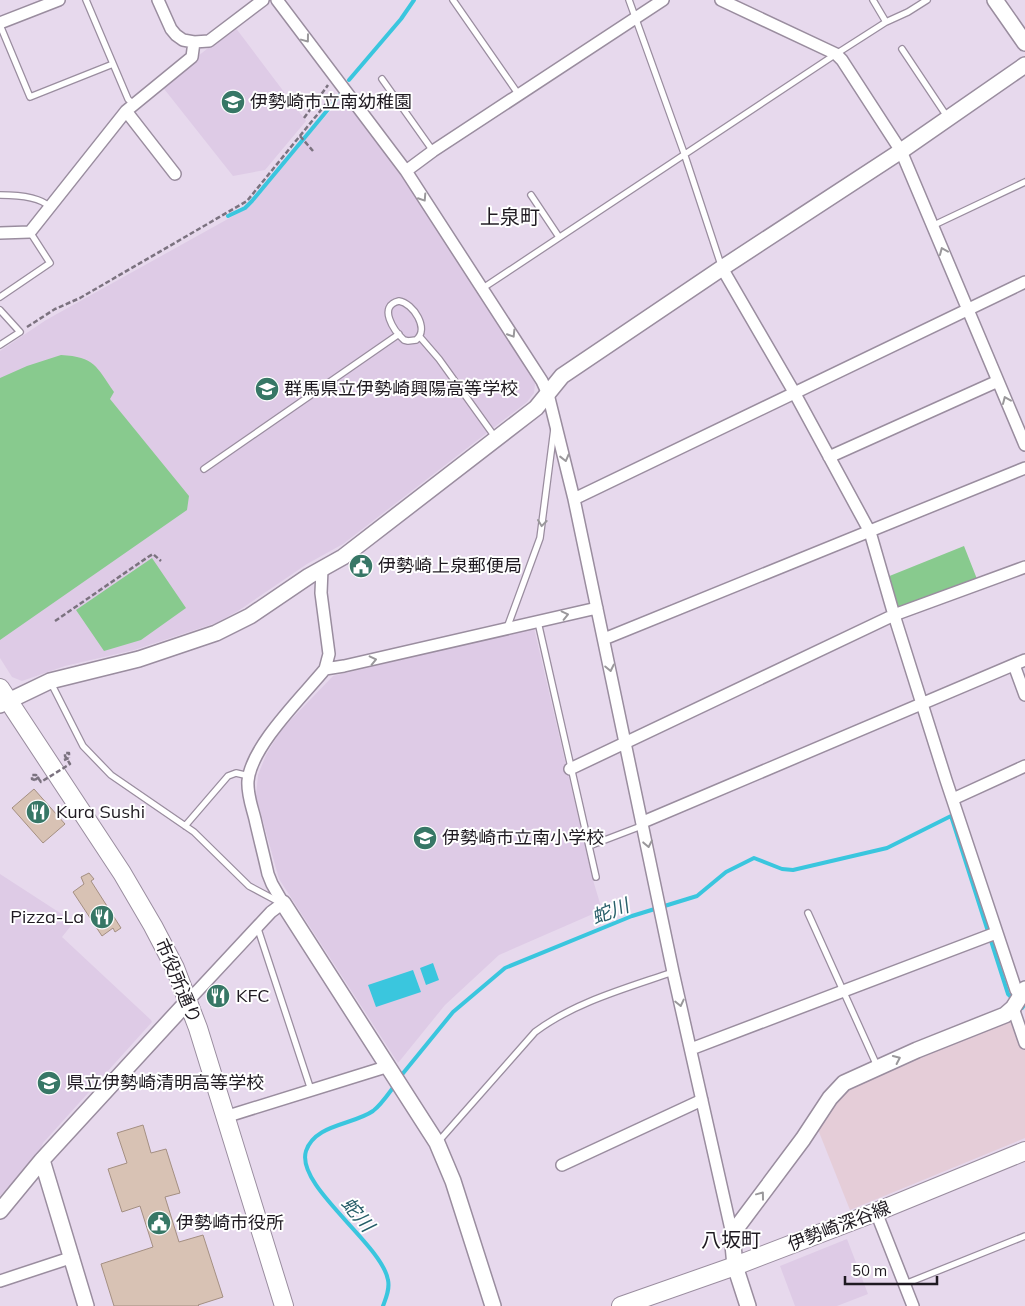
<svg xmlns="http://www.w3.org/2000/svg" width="1025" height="1306" font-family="Mulish,'Noto Sans JP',sans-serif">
  <rect width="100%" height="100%" fill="#e7d9ed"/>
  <!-- industrial -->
  <path fill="#e5cdd8" d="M1013,1016L1025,1051V1138L850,1210L817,1127L839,1097L853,1085Z"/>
  <!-- built -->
  <path fill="#decbe6" d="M235,27L306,121L265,170L233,176L161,85Z
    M343,97L401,172L533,375L535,384L534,393L527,402L343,544L307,564L238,611L216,623L134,650L65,666L22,681L12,677L0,658V351L46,320L244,210L252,204L304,140Z
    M534,628L593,880L602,910L499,955L445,1005L398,1063L279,879L256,796L258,775L266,755L281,730L333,676Z
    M0,874L74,922L62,937L151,1020L152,1022L43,1143L40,1151L0,1196Z
    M847,1239L868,1294L837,1306H795L780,1266Z"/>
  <!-- green -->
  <path fill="#88ca8e" d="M61,355C95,357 96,366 114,392L110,399L189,496L187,510L0,640V378L27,366Z
    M964,546L977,579L899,607L897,606L887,577Z
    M152,558L186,608L141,640L104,651L76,610Z"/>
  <!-- water -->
  <path fill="#3ac6de" d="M433,963L439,980L426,985L420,968Z
    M413,970L421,992L376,1007L368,985Z"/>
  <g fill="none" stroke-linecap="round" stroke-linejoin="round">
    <!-- stream -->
    <path stroke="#3ac6de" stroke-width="4" d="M349,80L401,19L414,0
      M228,216L245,208L252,201L340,95
      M1018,1005L1022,1008L1025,1004
      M400,1077L453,1012L505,968L632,916L697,896L726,872L754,858L782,869L793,870L887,848L951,816L1008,994L1014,1000
      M383,1306C386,1298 390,1289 388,1280C382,1244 295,1186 306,1151C315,1124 353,1125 373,1111C381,1105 389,1093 395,1085"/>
  </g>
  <!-- building -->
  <path fill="#d8c2b4" stroke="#a48f82" d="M34,789L65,824L43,843L12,808Z
    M89,873L94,879L91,881L121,928L115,932L113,928L102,936L73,892L84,884L81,877Z
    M143,1125L151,1153L166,1149L180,1193L165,1197L179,1242L203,1235L223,1297L198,1305L199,1306H114L101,1264L153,1247L140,1206L122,1212L108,1169L127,1163L117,1133Z"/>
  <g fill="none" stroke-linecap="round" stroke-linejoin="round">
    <!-- lane casing -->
    <g stroke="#9a8d9f" stroke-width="8">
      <path id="lane" d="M86,0L128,99L133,104
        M453,0L519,95
        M629,0L684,153L722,268
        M873,0L886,22
        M0,25L30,97L113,64
        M902,49L948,118
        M382,79L433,151
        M0,195C15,195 39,196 50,207
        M531,195L559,237
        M932,226L1025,182
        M483,288L836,54L886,22L908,12L927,0
        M0,297L50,263L30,232
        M399,301C413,303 430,329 416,340L408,341L404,340C394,331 377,306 399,301Z
        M0,310L20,332L0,345
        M420,337L439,359L495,437
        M204,469L399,334
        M538,622L596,877
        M507,628L540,538L554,429
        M50,681L83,746L111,775L194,832L249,886L279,902
        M185,826L228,776L236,773L249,776
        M589,846L644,825
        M808,913L878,1068
        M257,926L311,1090
        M438,1142L535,1032C575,1002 627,988 673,972
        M905,1284L1025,1236"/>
    </g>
    <!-- street casing -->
    <g stroke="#9a8d9f" stroke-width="14">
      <path id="street" d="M158,0L171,29L176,35L183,40L194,42L209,41L263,0
        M277,0L406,171L542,381L548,394L574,499L673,972L732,1234
        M721,0L836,54L842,60L901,151L1025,445
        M0,23L59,0
        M126,111L175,174
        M406,171L433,151L663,0
        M0,233L30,232L126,111L192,57L194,42
        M722,268L794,392L870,532L894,615L946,780L1016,990L1020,996
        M829,457L998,381
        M574,499L1025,282
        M604,639L1025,468
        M1014,665L1025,695
        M325,669L344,666L597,608
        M570,769L894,615L1025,567
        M953,799L1025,766
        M643,822L1025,660
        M189,1000L271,912L283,903L272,884L268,874C264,856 259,837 255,819C252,807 247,794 248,781C251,746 303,696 325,669L329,654L321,593L322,569
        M1013,1008L1025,1043
        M691,1049L996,933
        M225,1117L389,1066
        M562,1165L702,1100
        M876,1212L913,1306
        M0,1281L73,1257"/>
    </g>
    <!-- secondary casing -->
    <g stroke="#9a8d9f" stroke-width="18">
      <path id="secondary" d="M995,0L1025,43
        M0,705L50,681L139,659L216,633L250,616L309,576L343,557L536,408L562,376L722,268L901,151L1025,65
        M283,903L437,1143L453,1181L493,1306
        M42,1160L86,1306
        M0,1211L42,1160L189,1000
        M748,1306L735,1266L732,1234L803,1139L830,1098L844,1083L917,1050L1005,1015L1013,1008L1025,989"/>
    </g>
    <!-- primary casing -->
    <g stroke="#9a8d9f" stroke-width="20">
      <path id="primary" d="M0,688L122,873L153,926L175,968L198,1028L284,1306
        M621,1306L735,1266L876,1212L1025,1151"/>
    </g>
    <!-- path -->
    <path stroke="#7b727f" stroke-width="2.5" stroke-dasharray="5 2.5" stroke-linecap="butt" d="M304,118L328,85
      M300,136L313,151
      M27,327L55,309L80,298L247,201L334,94
      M55,621L148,557L153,554L161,561
      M64,760L69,758
      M35,780L40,776"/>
    <!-- lane -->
    <use href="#lane" stroke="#fff" stroke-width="5.5"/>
    <!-- street -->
    <use href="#street" stroke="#fff" stroke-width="11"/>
    <!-- secondary -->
    <use href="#secondary" stroke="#fff" stroke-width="15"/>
    <!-- primary -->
    <use href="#primary" stroke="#fff" stroke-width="18"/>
    <!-- path-bridge -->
    <path stroke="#7b727f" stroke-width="2.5" stroke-dasharray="5 2.5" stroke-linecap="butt" d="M35,780L32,779V775H36L41,782L70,764L65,756V753H69V758"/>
  </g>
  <!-- one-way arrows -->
  <defs><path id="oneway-chevron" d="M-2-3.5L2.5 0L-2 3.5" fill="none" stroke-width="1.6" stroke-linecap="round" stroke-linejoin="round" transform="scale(1.25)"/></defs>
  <g stroke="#9a989b">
    <use href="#oneway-chevron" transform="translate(306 39) rotate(53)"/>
    <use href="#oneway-chevron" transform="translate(423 198) rotate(57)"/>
    <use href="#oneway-chevron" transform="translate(943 251) rotate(-113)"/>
    <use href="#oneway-chevron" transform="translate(512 334) rotate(58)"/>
    <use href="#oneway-chevron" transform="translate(1006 400) rotate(-113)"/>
    <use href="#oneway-chevron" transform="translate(565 458) rotate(76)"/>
    <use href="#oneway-chevron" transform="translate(542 523) rotate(97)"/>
    <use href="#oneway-chevron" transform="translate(565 615) rotate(-13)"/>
    <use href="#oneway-chevron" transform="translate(373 660) rotate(-13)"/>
    <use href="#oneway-chevron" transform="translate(610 668) rotate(78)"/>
    <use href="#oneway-chevron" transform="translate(648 844) rotate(79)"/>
    <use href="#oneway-chevron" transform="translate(680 1003) rotate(77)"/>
    <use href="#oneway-chevron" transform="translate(897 1059) rotate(-25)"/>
    <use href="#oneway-chevron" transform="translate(761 1195) rotate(-53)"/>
  </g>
  <!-- icons -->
  <defs>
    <g id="school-disc" transform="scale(1.25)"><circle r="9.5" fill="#377766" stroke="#fff"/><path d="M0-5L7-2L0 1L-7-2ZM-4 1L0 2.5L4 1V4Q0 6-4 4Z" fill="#fff"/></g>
    <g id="civic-disc" transform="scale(1.25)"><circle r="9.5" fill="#377766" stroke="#fff"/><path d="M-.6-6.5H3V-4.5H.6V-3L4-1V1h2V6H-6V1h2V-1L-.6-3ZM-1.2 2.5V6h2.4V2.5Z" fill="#fff"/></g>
    <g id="restaurant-disc" transform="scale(1.25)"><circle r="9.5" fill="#377766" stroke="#fff"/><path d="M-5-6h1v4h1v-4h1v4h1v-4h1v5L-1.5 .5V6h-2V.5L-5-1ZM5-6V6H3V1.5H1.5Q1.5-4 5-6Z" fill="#fff"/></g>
  </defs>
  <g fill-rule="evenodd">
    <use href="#school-disc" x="233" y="102"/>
    <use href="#school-disc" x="267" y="389"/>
    <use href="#civic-disc" x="361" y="566"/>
    <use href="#restaurant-disc" x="38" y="812"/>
    <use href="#school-disc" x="425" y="838"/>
    <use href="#restaurant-disc" x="102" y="917"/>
    <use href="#restaurant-disc" x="218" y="996"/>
    <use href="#school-disc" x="49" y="1083"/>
    <use href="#civic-disc" x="159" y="1223"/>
  </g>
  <g text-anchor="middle" stroke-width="4" stroke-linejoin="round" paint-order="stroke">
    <!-- poi labels -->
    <g font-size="18" fill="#1f1a21" stroke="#fff" text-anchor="start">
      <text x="250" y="108">伊勢崎市立南幼稚園</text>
      <text x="284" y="395">群馬県立伊勢崎興陽高等学校</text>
      <text x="378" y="572">伊勢崎上泉郵便局</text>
      <text x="56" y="818">Kura Sushi</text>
      <text x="442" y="844">伊勢崎市立南小学校</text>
      <text x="84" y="923" text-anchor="end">Pizza-La</text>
      <text x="236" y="1002">KFC</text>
      <text x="66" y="1089">県立伊勢崎清明高等学校</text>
      <text x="176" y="1229">伊勢崎市役所</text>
    </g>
    <!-- street labels -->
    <g font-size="18" fill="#1f1a21" stroke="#fff">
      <text transform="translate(178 981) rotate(67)" y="6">市役所通り</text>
      <text transform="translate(839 1226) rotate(-21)" y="6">伊勢崎深谷線</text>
    </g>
    <!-- water labels -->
    <g font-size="19" font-style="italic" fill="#275e69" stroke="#fff">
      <text transform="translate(610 911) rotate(-21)" y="7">蛇川</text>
      <text transform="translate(358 1214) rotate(50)" y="7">蛇川</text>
    </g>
    <!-- quarter labels -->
    <g font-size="20" fill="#1f1a21" stroke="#fff">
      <text x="510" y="224">上泉町</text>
      <text x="731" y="1247">八坂町</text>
    </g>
  </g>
  <!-- scale -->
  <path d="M845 1276v8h92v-8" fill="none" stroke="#1f1a21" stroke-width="2.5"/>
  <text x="852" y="1276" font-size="15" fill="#1f1a21" stroke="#ffffff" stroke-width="4" paint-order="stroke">50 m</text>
</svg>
